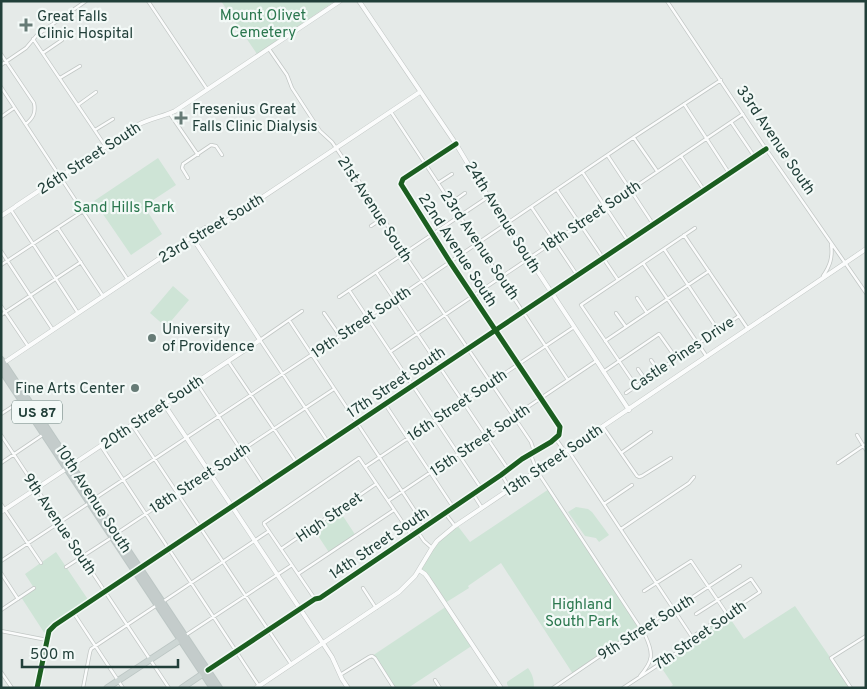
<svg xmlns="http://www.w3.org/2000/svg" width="867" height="689" font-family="Overpass,sans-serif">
  <rect width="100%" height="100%" fill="#e5eae8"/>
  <!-- green -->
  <path fill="#cee4d6" d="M221,1H335L257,54Z
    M158,158L176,185L144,206L162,234L131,255L94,201Z
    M173,286L189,300L166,327L150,313Z
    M549,489L641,628L573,674L501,563L468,586L469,588L445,603L428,578L419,570L432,548L457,525L470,542Z
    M576,507L588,509L592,512L609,535L599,542L596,538L585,536L568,512Z
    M339,510L356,536L330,554L313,528Z
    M56,552L89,601L55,625L45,634L21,597L34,588L25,574Z
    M447,606L473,645L408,688H394L375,658L372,656Z
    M795,606L851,688H669L673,685L659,664L686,646L692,637L727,614L744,639Z
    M528,668C533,675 534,680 534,688H509L507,684V682Z"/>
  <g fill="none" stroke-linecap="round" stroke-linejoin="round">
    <!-- minor casing -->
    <g stroke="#c2c7c5" stroke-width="4">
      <path id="minor" d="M148,1L207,89
        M667,1L766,149L866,293
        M33,39L106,147
        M269,49L287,75L292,88L320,131L332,142L378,209L404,254L531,442L533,448L532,458L537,471L645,635C654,654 653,661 640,676
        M43,53L62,40
        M1,54L34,103C36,113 33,118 26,124
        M1,65L26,48L37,35L86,1
        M60,78L80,66
        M1,87L128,280
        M684,104L729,173
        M78,105L96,92
        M391,112L568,380
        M170,114L198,155
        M1,117L14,108
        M731,122L754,156
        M95,130L113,119
        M634,138L657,171
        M608,156L653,224
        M681,156L704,190
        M583,173L628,241
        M188,178L182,168L183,164L211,145L216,146L222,155
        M438,183L452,174
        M557,190L618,280
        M451,203L465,193
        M532,208L577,275
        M11,210L78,313
        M371,226L383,218
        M58,228L103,296
        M684,235L748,329
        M664,249L718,330
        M1,251L53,330
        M643,263L707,357
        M1,265L83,211
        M376,272L508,469
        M823,276C830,266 833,257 831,244
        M349,290L481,488
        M339,297L488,197
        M637,298L647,313
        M1,306L28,346
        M302,311L260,340L328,442
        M324,313L340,336
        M616,313L626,327
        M1,315L81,262
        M289,320L425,526
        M605,341L709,271
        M390,352L743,114
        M651,360L658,370
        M228,361L297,463
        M638,369L645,379
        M603,372L659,334L676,358
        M196,382L264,485
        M636,386L581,305L695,228
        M626,393L739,316
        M385,404L453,507
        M1,414L21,401
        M132,425L291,664
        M603,427L637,476L639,477L642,476L671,458
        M1,435L169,688
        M857,435L866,450
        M556,439L565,452
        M101,446L259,686
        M568,450L692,637
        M621,453L651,432
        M1,463L44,434
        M838,463L866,444
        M365,467L574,327
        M502,475L510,489
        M473,494L482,508
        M94,499L394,300L634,137L721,80
        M388,501L596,361
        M1,504L41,563
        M604,504L632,485
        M445,513L455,526
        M621,529L689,483L694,477
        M418,532L424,541L432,548
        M117,533L334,389
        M281,549L376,484
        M1,561L89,503
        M66,567L111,538
        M140,568L766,149
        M1,573L18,599
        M298,574L394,510
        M363,588L376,608
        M644,591L691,561L727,614
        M315,599L264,524V523L359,458L412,536
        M164,601L269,531
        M1,610L34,588
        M73,612L123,688
        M1,631L47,640
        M186,635L292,565
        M209,669L315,599L320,598L501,475L522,459L551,442L559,435L560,427L450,262L401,184L403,179L456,144
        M1,672L12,688
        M340,675L369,657L372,656L375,658L394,688
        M435,680L440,688
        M37,688L49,631L55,625L135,570
        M83,688L90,652L91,649L157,605
        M553,688L641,628L679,606L740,566
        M623,688L681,650L686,646L692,637L760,592L751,579L696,614
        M851,688L831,658L866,636"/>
    </g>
    <!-- tertiary casing -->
    <g stroke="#c2c7c5" stroke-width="5">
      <path id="tertiary" d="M359,1L456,144L480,184L629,410
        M16,206L138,125C150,118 163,117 175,111L340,1
        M1,216L15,207
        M2,364L205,228L221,225L420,92
        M164,404L332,657L342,679L348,688
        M1,512L260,340L192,237
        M419,570L425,574L428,578L501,688
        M256,688L399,592L415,576L432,548L437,541L455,526L866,249"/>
    </g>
    <!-- primary casing -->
    <g stroke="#bcc6c4" stroke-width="7">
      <path id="primary" d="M107,688L183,638
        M182,688L207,671"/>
    </g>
    <!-- trunk casing -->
    <g stroke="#bcc6c4" stroke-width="8">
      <path id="trunk" d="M1,360L219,688
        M1,369L213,688"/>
    </g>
    <!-- minor -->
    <use href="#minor" stroke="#fbfcfc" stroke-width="2.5"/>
    <!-- tertiary -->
    <use href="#tertiary" stroke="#fbfcfc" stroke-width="4"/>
    <!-- primary -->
    <use href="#primary" stroke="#cdd6d4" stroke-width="5.5"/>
    <!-- trunk -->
    <use href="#trunk" stroke="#c4cccb" stroke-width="6"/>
    <!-- cycleway casing -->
    <g stroke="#f3f9f7" stroke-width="8">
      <path id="cycleway" d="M208,670L315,599L320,598L501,475L522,459L551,442L559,435L560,427L450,262L401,184L403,179L456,144
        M37,688L49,631L55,625L766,149"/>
    </g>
    <!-- cycleway -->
    <use href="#cycleway" stroke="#1b5e20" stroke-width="5"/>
  </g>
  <!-- markers -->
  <g fill="#667b76" stroke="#f3f9f7" stroke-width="2">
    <path d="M23.5 17.5h5v5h5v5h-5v5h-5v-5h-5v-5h5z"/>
    <path d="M178.5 110.5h5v5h5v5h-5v5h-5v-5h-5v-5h5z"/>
    <circle cx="152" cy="338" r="5"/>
    <circle cx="135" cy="388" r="5"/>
  </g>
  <g text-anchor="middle" stroke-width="4.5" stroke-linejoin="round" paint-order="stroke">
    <!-- shield labels -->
    <rect fill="#f3f9f7" stroke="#607772" stroke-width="1" x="12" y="400.5" width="50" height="23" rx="4"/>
    <g font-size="14" font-weight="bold" fill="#213f39">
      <text x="37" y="417">US 87</text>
    </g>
    <!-- park labels -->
    <g font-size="15" fill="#2a774e" stroke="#f3f9f7">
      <text x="263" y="20">Mount Olivet<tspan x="263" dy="17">Cemetery</tspan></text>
      <text x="124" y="212">Sand Hills Park</text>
      <text x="582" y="609">Highland<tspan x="582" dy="17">South Park</tspan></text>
    </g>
    <!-- poi labels -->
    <g font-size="15" fill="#213f39" stroke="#f3f9f7" text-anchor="start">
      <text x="37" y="21">Great Falls<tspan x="37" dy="17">Clinic Hospital</tspan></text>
      <text x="192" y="114">Fresenius Great<tspan x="192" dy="17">Falls Clinic Dialysis</tspan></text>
      <text x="162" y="334">University<tspan x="162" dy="17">of Providence</tspan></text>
      <text x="125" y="393" text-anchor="end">Fine Arts Center</text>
    </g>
    <!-- street labels -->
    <g font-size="15" fill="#213f39" stroke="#f3f9f7">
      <text transform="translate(776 140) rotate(56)" y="5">33rd Avenue South</text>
      <text transform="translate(89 158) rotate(-33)" y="5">26th Street South</text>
      <text transform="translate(375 209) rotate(57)" y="5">21st Avenue South</text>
      <text transform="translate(591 216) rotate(-34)" y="5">18th Street South</text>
      <text transform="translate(503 217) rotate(58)" y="5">24th Avenue South</text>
      <text transform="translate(211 228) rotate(-31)" y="5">23rd Street South</text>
      <text transform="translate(480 245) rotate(56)" y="5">23rd Avenue South</text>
      <text transform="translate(458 250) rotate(57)" y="5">22nd Avenue South</text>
      <text transform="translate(361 322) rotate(-34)" y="5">19th Street South</text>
      <text transform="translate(682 354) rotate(-34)" y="5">Castle Pines Drive</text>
      <text transform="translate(396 382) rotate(-34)" y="5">17th Street South</text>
      <text transform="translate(457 405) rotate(-34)" y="5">16th Street South</text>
      <text transform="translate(152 412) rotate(-34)" y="5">20th Street South</text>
      <text transform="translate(480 440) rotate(-34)" y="5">15th Street South</text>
      <text transform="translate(553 460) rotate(-34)" y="5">13th Street South</text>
      <text transform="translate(200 478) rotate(-33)" y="5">18th Street South</text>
      <text transform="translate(94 499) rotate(57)" y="5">10th Avenue South</text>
      <text transform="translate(329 517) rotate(-34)" y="5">High Street</text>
      <text transform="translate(60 524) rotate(56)" y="5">9th Avenue South</text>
      <text transform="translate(379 543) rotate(-34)" y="5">14th Street South</text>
      <text transform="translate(646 627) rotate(-32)" y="5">9th Street South</text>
      <text transform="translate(700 635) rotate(-35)" y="5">7th Street South</text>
    </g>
  </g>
  <!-- border -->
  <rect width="867" height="689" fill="none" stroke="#213f39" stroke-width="5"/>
  <!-- scale -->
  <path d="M22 659v8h156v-8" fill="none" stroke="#213f39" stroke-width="2.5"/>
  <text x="30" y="659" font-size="15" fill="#213f39" stroke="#f3f9f7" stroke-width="4" paint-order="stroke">500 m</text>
</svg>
